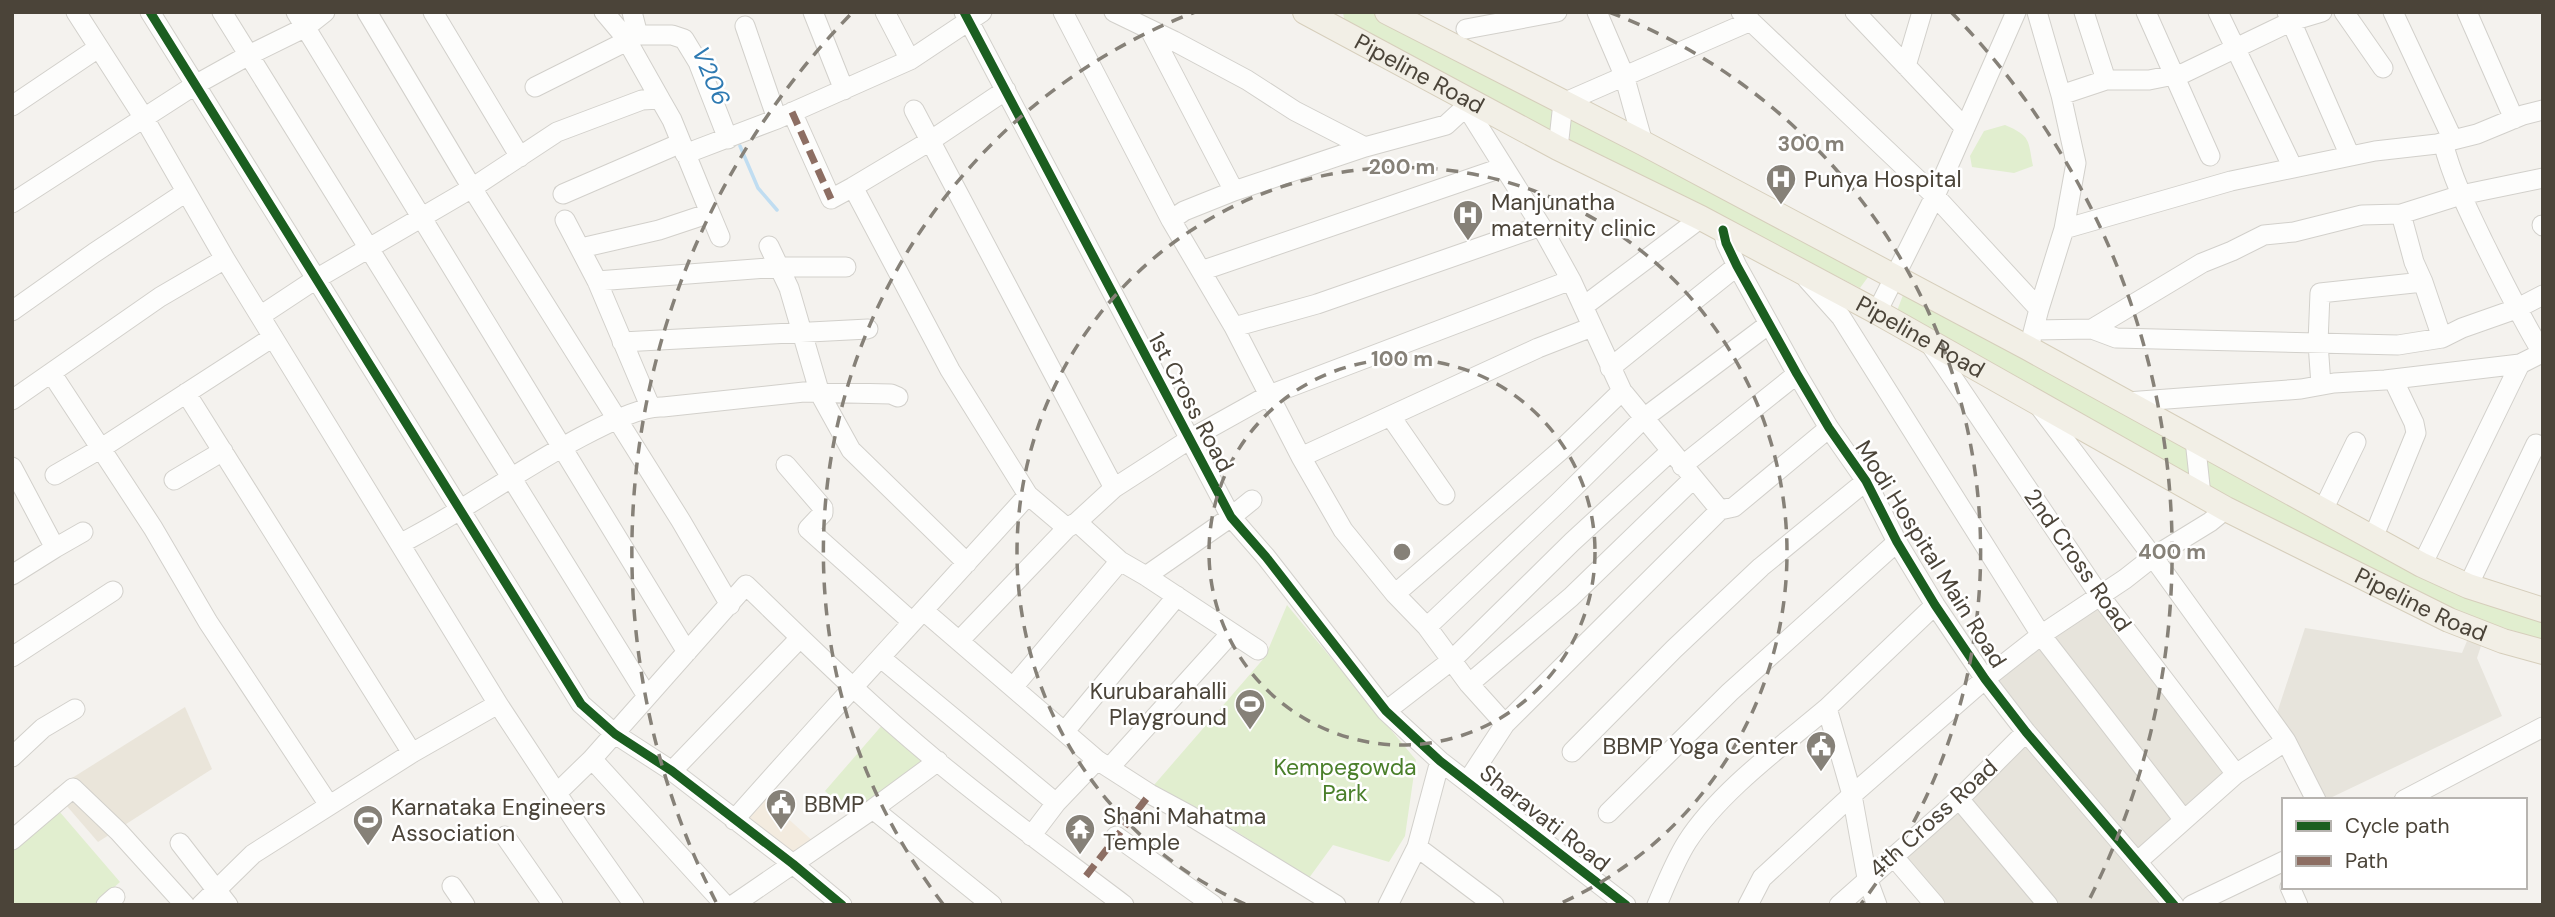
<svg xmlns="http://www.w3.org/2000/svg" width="2555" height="917" font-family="'DM Sans',sans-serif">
  <rect width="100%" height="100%" fill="#f4f2ee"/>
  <!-- residential -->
  <path fill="#e7e4dc" d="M2097,605L2230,774L2185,816L2047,639Z
    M2305,628L2462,653L2469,636L2482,643L2477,658L2502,716L2326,800L2277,713Z
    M2042,643L2177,817L2135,854L1994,679Z
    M2025,739L2166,905H2057L1966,799Z
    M1955,807L2038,905H1946L1903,854Z"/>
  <!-- commercial -->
  <path fill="#f3ebdf" d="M765,798L814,842L794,857L744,820Z"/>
  <!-- education -->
  <path fill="#eae5da" d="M185,707L212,769L98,842L53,790Z"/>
  <!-- green -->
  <path fill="#e1eecf" d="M1343,12H1378L1558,104L1556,133L1344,19Z
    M1569,109L1871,273L1860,288L1570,140Z
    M2005,125C2031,136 2028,140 2033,166L2014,173L1972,167L1970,156L1984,131Z
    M1905,290L2188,445L2189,477L1895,316Z
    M2204,454L2543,615V640L2467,616L2208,492Z
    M1287,605L1416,760L1405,836L1389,862L1333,845L1309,878L1220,821L1154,785L1265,657Z
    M884,723L925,759L851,816L825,791Z
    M59,811L120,882L94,905H12V851Z"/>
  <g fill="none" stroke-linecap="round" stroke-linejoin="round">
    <!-- stream -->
    <path stroke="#c0ddf1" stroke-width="3.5" d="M740,146L758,188L777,210"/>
    <!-- minor casing -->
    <g stroke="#d2d0cb" stroke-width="21">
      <path id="minor" d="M76,12L144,118L225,259L498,704L579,827L634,905
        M150,12L581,704L615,734L672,771L793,864L842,905
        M222,12L647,696
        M296,12L687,652
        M367,12L472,188L681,521L730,605
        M433,12L520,157
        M604,12L625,37L660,99
        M632,12L638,35
        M813,12L844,90
        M885,12L910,60
        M964,12L1231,517L1266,557L1386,711L1440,761L1626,905
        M1063,12L1171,220L1234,327L1301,457L1343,530L1395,594L1427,627L1469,684L1505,724
        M1114,12L1174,41L1247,80L1295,111L1365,147
        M1597,12L1624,75L1643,143
        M1741,12L1935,196L2039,309L2031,340
        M1855,12L1965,128
        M2037,12L2061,95L2076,163L2064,229L2039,309
        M2084,12L2106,80
        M2146,12L2210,156
        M2218,12L2293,168
        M2287,12L2350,156
        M2344,12L2383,68
        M2393,12L2453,140
        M2467,12L2514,119
        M745,26L777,119
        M1466,29L1557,12
        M1150,30L1234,191
        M622,35H672L684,39L698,62L728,139
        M1906,66L1922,12
        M535,87L627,41
        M2061,95L2106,80H2149L2184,73L2292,21L2322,12
        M12,106L98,48
        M1467,108L1541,226L1571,280L1622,391L1720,510
        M914,110L1114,488
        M792,112L831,199L853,187
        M2443,142C2452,178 2468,210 2484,243C2503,281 2521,318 2543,354
        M1558,148L1563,103L1751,21
        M685,154L777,119L910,60L982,12
        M563,194L681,143
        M12,203L195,85L249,55L306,27L325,12
        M710,213L720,237
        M2401,214L2414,262L2423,282L2442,338
        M565,220L597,281L650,406
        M1171,220L1184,211L1234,191L1365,147L1446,125L1471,102
        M2542,225L2543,226
        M2064,229L2231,181L2375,151L2437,144L2477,134L2523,115L2543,110
        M1723,230L1726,243L1737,266L1797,374L1829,428L1866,481L1897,542L1935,605L1985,679L2026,732L2174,905
        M769,246L789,288L820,394L851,450L967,563
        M1201,271L1504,167
        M1807,279L1841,317L2041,635L2184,820
        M597,281L780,267H846
        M1584,306L1701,218
        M12,311L94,253L186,192
        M1877,312L1935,196L2016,12
        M260,316L316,279L472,188L557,132L642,100L660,99L672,120L710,213L659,230L581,248
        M1234,327L1317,304L1541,226
        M2092,329L2202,263L2232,251L2264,235L2294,232L2362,215L2401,214L2461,195L2543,178
        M2034,330L2092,329L2116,338L2398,345L2442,338L2462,328L2516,309L2543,295
        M622,342L868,329
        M1930,344L2100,596L2236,774
        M1610,368L1737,266
        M52,374L153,528L208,622L329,805
        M2321,385L2318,343L2320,293L2423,282
        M186,393L412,753
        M12,400L160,297L225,259
        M2127,402L2301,389L2334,383L2385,380L2520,364L2542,353
        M2039,406L2153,557L2286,741L2236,774L2137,862
        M1391,417L1445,495
        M2195,440L2201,495
        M1301,457L1538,348L1592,327
        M786,465L823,508V513L808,529L911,621
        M1682,466L1797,374
        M12,467L55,548L12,575
        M55,475L100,449L273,337
        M174,480L223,451
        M1028,495L1067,528L1077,522L1120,561L1146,576L1258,650
        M2323,510L2356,442
        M1077,522L1114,488L1190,439L1269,395L1571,280
        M2373,538L2416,433L2414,423L2393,379
        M400,544C420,533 441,522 461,509C501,485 621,404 663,407L804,392L891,394L898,397
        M55,548L83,532
        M2422,565L2520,364
        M1146,576L1231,517L1252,500
        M2468,586L2536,444
        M1395,594L1561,450L1622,391
        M924,611L1097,760L1150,794L1189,815L1336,905
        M1427,627L1559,502L1644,418L1769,324
        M959,641L1067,528
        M12,657L113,591
        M881,658L1056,803
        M1469,684L1571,597L1693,479
        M1014,686L1120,561
        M1386,711L1452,660L1572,542L1671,451
        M1065,731L1177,596
        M2286,741L2316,800
        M1572,752L1674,649L1761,567L1866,481
        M12,757L43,728L75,709
        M592,759L725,905
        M1110,767L1231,633
        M672,771L800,638
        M1467,782L1505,724L1720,510L1734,507L1829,428
        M558,792L592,759L746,585C809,646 871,707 938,762C998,812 1062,858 1124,905
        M1959,799L2048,905
        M2404,800L2543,727
        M873,809L992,905
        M1608,813L1730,692L1897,542
        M734,820C831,710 930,604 1028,495L950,370L853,187L930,141L1006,90
        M505,836L553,905
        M1031,836L1056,803L1097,760
        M1116,836L1213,905
        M12,840L73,788L119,832L185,905
        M180,843L228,905
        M1417,847L1494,905
        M1893,856L1935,905
        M452,886L465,905
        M2290,887L2298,905
        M106,905L115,897
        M201,905L253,854L412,753L498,704
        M733,905L873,809L938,761
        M1388,905L1417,847L1440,761
        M1657,905C1666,884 1675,861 1687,842C1719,792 1782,746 1827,708
        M1748,905L1762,878L1852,795L1985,679L2041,635L2125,579L2153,557L2210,522L2226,509
        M1839,905L1959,799L2026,732
        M1877,905L1867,878L1852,795L1827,708L1935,605
        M2192,905L2284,861"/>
    </g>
    <!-- major casing -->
    <g stroke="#d6cebb" stroke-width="26">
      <g id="major">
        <path id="s1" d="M1305,12L1558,148L1701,218L1877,312L2226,509L2449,620L2503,641L2543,652"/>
        <path d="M1387,12L1643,143L2028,348L2422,565L2468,586L2543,610"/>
      </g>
    </g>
    <!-- minor -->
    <use href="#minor" stroke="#fdfdfc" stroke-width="19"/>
    <!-- major -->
    <use href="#major" stroke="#f2efe6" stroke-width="24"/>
    <!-- quiet -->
    <path stroke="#8d6e63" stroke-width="7" stroke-dasharray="14 7" stroke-linecap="butt" d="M792,112L831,199
      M1086,876L1150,794"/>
    <!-- cycleway casing -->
    <g stroke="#fff" stroke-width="13">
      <path id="cycleway" d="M150,12L581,704L615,734L672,771L793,864L842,905
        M964,12L1231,517L1266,557L1386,711L1440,761L1626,905
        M1723,230L1726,243L1737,266L1797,374L1829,428L1866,481L1897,542L1935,605L1985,679L2026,732L2174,905"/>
    </g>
    <!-- cycleway -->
    <use href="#cycleway" stroke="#1b5e20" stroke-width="9"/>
  </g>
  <!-- distance rings -->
  <g fill="none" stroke="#868178" stroke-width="3.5" stroke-dasharray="12 9">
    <circle cx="1402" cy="552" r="193"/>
    <path d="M1245 904A385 385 0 1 1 1559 904"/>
    <path d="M943 904A578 578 0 0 1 1195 12M1609 12A578 578 0 0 1 1861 904"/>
    <path d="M716 902A770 770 0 0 1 853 12M1951 12A770 770 0 0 1 2088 902"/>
  </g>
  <!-- icons -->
  <defs>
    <g id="hospital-pin" transform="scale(1.575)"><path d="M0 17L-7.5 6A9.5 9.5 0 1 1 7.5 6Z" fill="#868178" stroke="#fff"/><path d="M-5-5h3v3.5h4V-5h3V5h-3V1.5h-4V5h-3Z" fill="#fff"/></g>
    <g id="stadium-pin" transform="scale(1.575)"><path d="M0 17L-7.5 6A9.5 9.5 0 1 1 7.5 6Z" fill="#868178" stroke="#fff"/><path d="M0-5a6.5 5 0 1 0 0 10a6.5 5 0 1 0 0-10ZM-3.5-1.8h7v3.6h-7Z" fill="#fff"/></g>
    <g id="civic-pin" transform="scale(1.575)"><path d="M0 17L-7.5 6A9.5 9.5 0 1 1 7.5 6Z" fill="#868178" stroke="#fff"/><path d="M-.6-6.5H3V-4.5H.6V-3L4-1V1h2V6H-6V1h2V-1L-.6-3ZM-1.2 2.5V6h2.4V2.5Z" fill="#fff"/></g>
    <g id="temple-pin" transform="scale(1.575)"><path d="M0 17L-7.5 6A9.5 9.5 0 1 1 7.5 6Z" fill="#868178" stroke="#fff"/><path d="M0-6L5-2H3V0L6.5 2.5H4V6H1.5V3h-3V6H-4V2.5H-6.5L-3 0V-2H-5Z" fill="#fff"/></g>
  </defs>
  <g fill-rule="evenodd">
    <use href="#hospital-pin" x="1781" y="179"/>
    <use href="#hospital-pin" x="1468" y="215"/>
    <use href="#stadium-pin" x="1250" y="704"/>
    <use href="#civic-pin" x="1821" y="746"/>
    <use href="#civic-pin" x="781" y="804"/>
    <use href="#stadium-pin" x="368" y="820"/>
    <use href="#temple-pin" x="1080" y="829"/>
  </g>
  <g text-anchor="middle" stroke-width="5" stroke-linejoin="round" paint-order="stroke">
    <!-- street labels -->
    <g font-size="23" fill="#4b4439" stroke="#fff">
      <text dy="8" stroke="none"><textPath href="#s1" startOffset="130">Pipeline Road</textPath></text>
      <text dy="8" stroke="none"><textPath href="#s1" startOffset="696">Pipeline Road</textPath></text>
      <text transform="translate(1191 402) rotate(62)" y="8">1st Cross Road</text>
      <text transform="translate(1931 554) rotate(58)" y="8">Modi Hospital Main Road</text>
      <text transform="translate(2078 560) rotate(55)" y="8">2nd Cross Road</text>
      <text dy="8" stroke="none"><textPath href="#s1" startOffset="1264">Pipeline Road</textPath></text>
      <text transform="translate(1545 818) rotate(38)" y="8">Sharavati Road</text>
      <text transform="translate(1933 818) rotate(-42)" y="8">4th Cross Road</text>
    </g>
    <!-- poi labels -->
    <g font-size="23" fill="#4b4439" stroke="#fff" text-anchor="start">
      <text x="1804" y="187">Punya Hospital</text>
      <text x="1491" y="210">Manjunatha<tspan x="1491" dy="26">maternity clinic</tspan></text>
      <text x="1227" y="699" text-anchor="end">Kurubarahalli<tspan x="1227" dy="26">Playground</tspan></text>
      <text x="1798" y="754" text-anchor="end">BBMP Yoga Center</text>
      <text x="804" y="812">BBMP</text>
      <text x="391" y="815">Karnataka Engineers<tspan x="391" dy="26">Association</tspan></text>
      <text x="1103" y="824">Shani Mahatma<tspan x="1103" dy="26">Temple</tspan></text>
    </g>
    <!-- park labels -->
    <g font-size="23" fill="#4a7f2a" stroke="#fff">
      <text x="1345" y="775">Kempegowda<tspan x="1345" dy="26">Park</tspan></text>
    </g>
    <!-- water labels -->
    <g font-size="24" font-style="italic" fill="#2e7ab2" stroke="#fff">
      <text transform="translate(711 76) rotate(67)" y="8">V206</text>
    </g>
  </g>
  <circle cx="1402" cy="552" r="10" fill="#868178" stroke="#fff" stroke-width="3.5"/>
  <g font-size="21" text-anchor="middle" font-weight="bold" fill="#868178" stroke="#fff" stroke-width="5" stroke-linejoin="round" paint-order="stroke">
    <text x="1811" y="151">300 m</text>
    <text x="1402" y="174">200 m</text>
    <text x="1402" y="366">100 m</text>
    <text x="2172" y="559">400 m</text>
  </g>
  <!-- border -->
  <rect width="2555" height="917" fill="none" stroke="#4b4439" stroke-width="28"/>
  <!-- legend -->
  <rect x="2282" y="798" width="245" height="91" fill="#ffffff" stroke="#b7b4b0" stroke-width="2"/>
  <rect x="2296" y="821" width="35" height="10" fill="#1b5e20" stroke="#b7b4b0" stroke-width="2"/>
  <text x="2345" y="833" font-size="21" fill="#4b4439">Cycle path</text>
  <rect x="2296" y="856" width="35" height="10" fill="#8d6e63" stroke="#b7b4b0" stroke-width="2"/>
  <text x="2345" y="868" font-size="21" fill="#4b4439">Path</text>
</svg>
